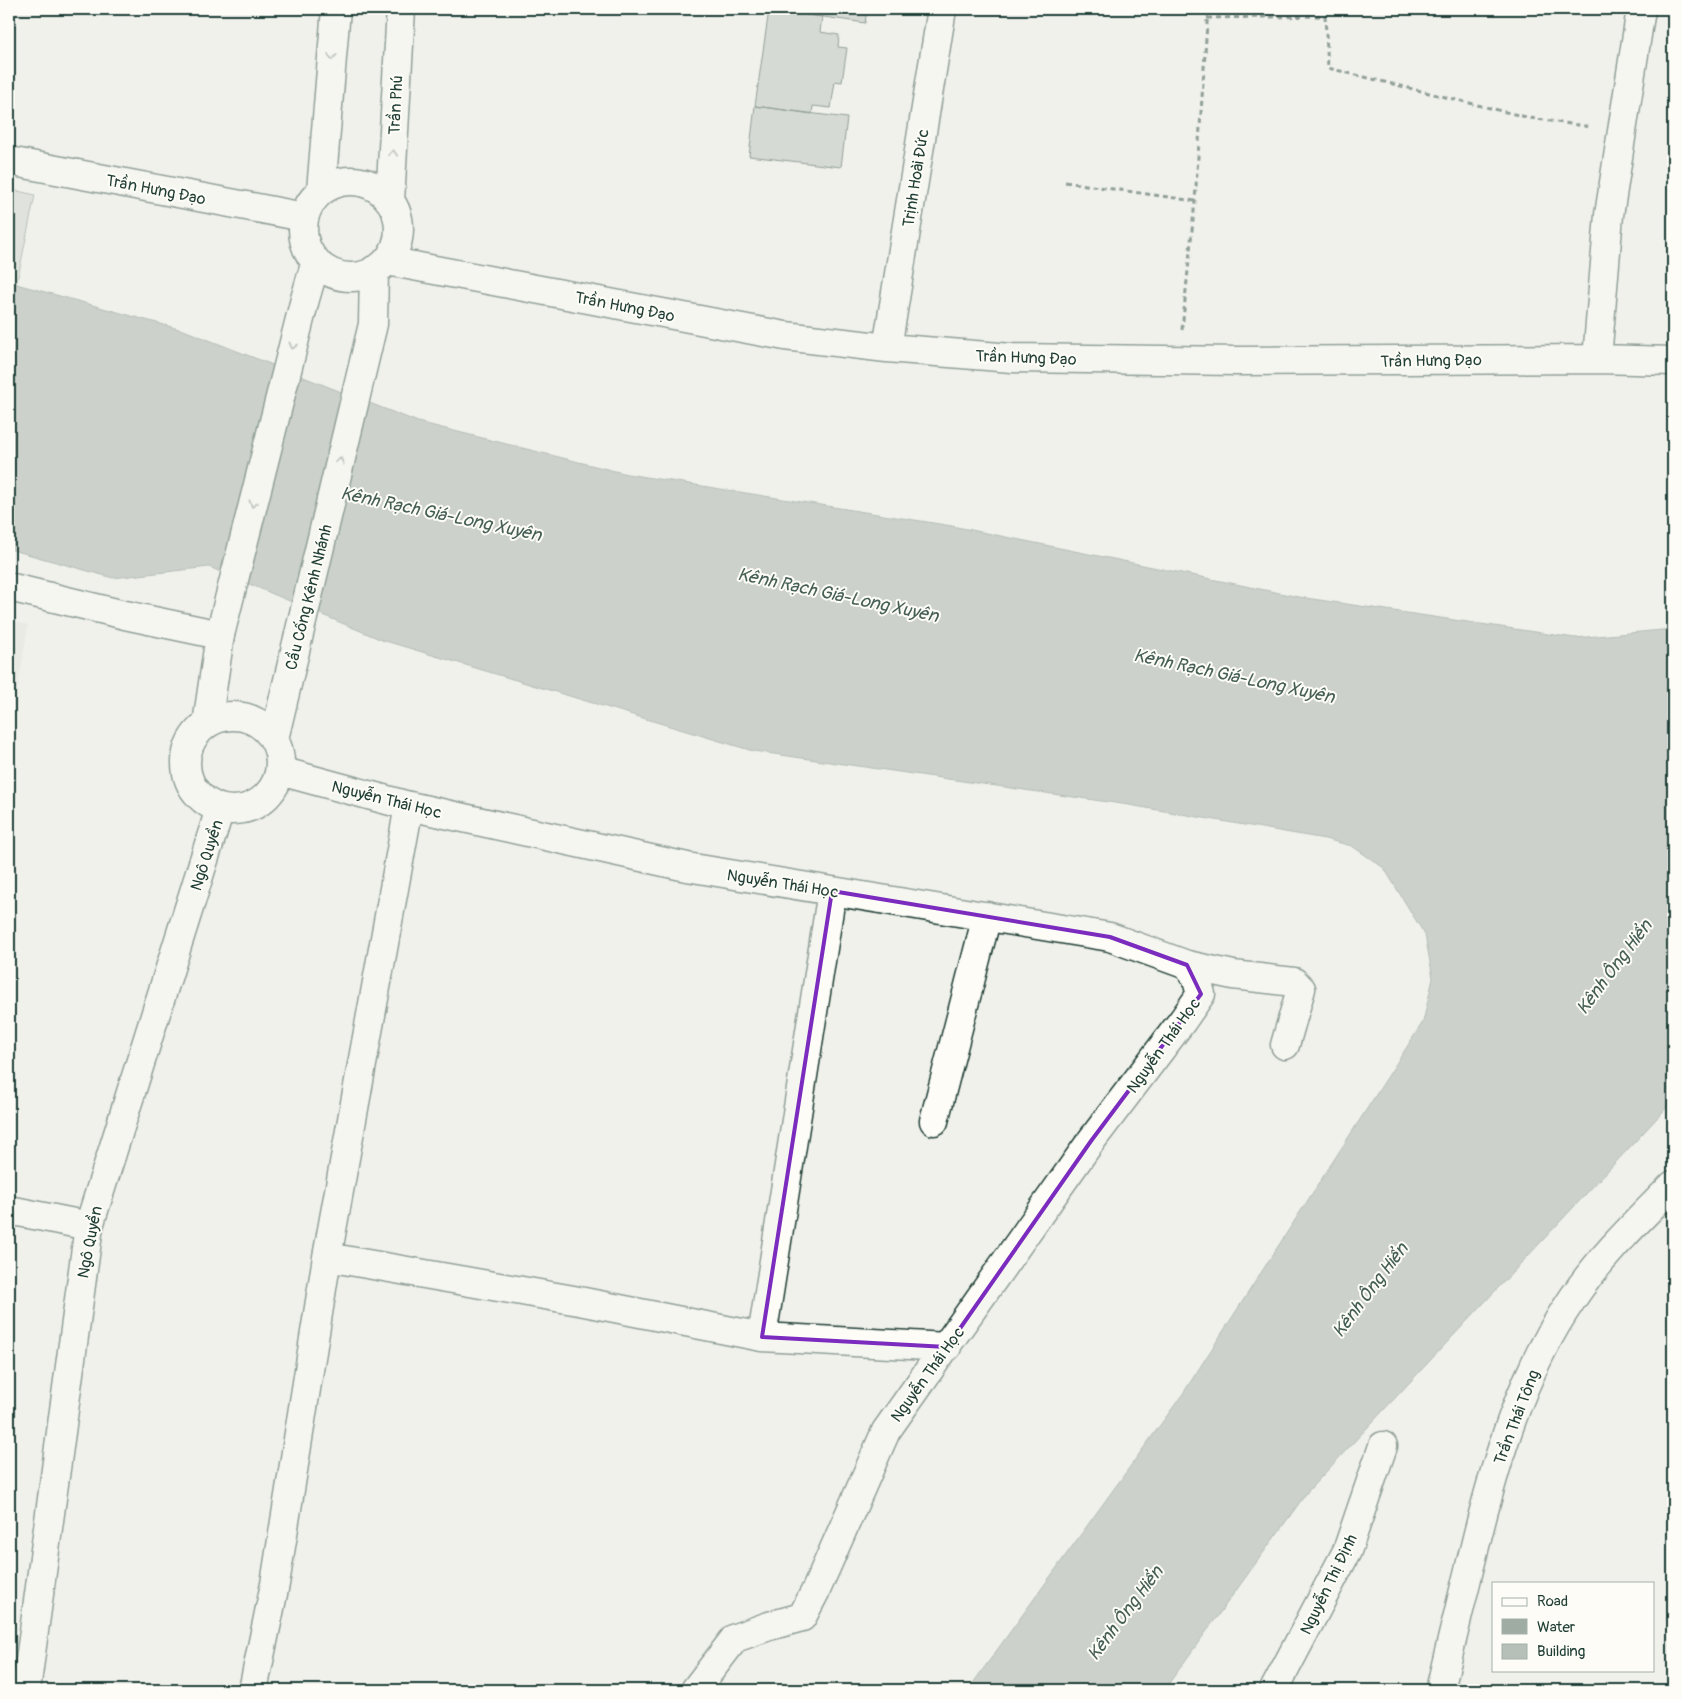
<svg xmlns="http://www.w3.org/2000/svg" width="1682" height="1699" font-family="Pangolin,sans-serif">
  <rect width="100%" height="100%" fill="#f0f1eb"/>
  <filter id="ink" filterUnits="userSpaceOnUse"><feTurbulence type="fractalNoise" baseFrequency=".02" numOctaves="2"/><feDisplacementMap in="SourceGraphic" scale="10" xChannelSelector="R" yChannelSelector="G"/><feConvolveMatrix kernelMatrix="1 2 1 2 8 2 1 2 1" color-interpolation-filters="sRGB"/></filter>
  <g filter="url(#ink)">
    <!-- built -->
    <path fill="#dfe2dc" d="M9,620L28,625L9,745Z"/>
    <!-- green -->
    <path fill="#cdd3cd" stroke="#768880" d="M9,189L35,195L13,301L9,300Z"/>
    <!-- water -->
    <path fill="#9faca4" stroke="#6c8077" d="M9,282L186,331L418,422L627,474L952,526L1299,597L1575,638L1673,629V1101L1308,1491L1164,1690H968L1182,1395L1423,1022L1433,978L1425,935L1384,868L1352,846L1325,839L1129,805L753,751L382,640L209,567L113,578L9,549Z"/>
    <!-- building -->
    <path fill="#b6bfb8" stroke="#1f3d34" d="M769,9H867L865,23Z
      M769,10L822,17L820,32L839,35L838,47L847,48L842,82L835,81L831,108L813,106L812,114L755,106Z
      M755,106L847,118L841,167L749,156Z"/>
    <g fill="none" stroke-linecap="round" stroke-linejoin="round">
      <!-- minor casing -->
      <g stroke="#1f3d34" stroke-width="31">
        <path id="minor" d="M9,161L304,217
          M387,261L785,336L887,348L1012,358L1238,361L1597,359L1673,361
          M887,348L942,9
          M1597,359L1609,215L1641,9
          M9,587L125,615L220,635
          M280,771L409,806L687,867L1110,937L1187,965L1196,977L1201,994L1183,1020L1091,1141L886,1431L816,1590L802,1617L769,1626L735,1638L695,1690
          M1187,965L1233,975L1294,982L1301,989L1285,1045
          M934,1121L987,916
          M9,1210L89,1226
          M327,1257L579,1301L762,1337L947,1347
          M762,1337L832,891
          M253,1690L275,1584L327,1257L409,806
          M1274,1690L1347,1551L1383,1446
          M1440,1690C1451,1644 1462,1597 1474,1550C1495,1463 1521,1373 1573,1298C1601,1256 1638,1221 1673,1185"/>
      </g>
      <!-- major casing -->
      <g stroke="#1f3d34" stroke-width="31">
        <path id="major" d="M303 229a48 48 0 1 1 96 0a48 48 0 1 1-96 0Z
          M321,191L336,9
          M390,201L401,9
          M186 763a47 47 0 1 1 94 0a47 47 0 1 1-94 0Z
          M207,724L220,635L305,299L316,261
          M274,739L373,324L374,270
          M26,1690L89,1226L220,809"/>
      </g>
      <!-- path -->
      <path stroke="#1f3d34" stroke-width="3" stroke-dasharray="5 4" stroke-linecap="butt" d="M1207,18L1325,16L1328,68L1530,118L1591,127
        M1065,182L1195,201
        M1182,330L1195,201L1208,9"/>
      <!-- minor -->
      <use href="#minor" stroke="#fdfcf7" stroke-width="28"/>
      <!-- major -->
      <use href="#major" stroke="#fdfcf7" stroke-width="28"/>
    </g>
    <!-- one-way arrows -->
    <defs><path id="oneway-chevron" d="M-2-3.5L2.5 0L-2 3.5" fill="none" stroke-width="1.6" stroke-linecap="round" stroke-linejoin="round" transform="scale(1.25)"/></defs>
    <g stroke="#8e9c96">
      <use href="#oneway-chevron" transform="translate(332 57) rotate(95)"/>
      <use href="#oneway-chevron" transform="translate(393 153) rotate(-87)"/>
      <use href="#oneway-chevron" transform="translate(293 346) rotate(104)"/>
      <use href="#oneway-chevron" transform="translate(340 461) rotate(-76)"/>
      <use href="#oneway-chevron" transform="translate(253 504) rotate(104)"/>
    </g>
  </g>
  <!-- marked area -->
  <path d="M0 0H1682V1699H0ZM832,891L1110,937L1187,965L1201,994L1091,1141L947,1347L762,1337Z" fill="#f0f1eb" fill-opacity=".55" fill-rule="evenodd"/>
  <path fill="none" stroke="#7b2cbf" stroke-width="4" stroke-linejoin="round" d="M832,891L1110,937L1187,965L1201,994L1091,1141L947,1347L762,1337Z"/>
  <g text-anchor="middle" stroke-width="4" stroke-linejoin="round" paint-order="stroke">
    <!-- street labels -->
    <g font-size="16" fill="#1f3d34" stroke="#fdfcf7">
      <text transform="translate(395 105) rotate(-87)" y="6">Trần Phú</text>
      <text transform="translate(915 178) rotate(-81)" y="6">Trịnh Hoài Đức</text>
      <text transform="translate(156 189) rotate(11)" y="6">Trần Hưng Đạo</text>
      <text transform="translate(625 306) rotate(11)" y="6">Trần Hưng Đạo</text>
      <text transform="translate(1026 357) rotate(2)" y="6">Trần Hưng Đạo</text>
      <text transform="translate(1431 360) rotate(-1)" y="6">Trần Hưng Đạo</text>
      <text transform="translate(308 597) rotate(-76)" y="6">Cầu Cống Kênh Nhánh</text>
      <text transform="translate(387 799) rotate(14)" y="6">Nguyễn Thái Học</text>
      <text transform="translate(206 855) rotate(-72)" y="6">Ngô Quyền</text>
      <text transform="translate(783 883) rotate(9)" y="6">Nguyễn Thái Học</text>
      <text transform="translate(1163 1045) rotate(-54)" y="6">Nguyễn Thái Học</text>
      <text transform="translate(89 1242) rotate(-79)" y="6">Ngô Quyền</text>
      <text transform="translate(927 1374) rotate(-54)" y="6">Nguyễn Thái Học</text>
      <text transform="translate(1516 1417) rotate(-69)" y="6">Trần Thái Tông</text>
      <text transform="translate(1328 1584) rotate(-64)" y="6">Nguyễn Thị Định</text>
    </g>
    <!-- water labels -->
    <g font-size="18" font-style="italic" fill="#455e56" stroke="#fdfcf7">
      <text transform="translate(441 514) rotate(12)" y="6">Kênh Rạch Giá-Long Xuyên</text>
      <text transform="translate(838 595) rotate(12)" y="6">Kênh Rạch Giá-Long Xuyên</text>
      <text transform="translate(1234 676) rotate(12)" y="6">Kênh Rạch Giá-Long Xuyên</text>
      <text transform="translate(1614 967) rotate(-53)" y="6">Kênh Ông Hiển</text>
      <text transform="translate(1370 1290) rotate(-53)" y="6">Kênh Ông Hiển</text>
      <text transform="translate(1125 1613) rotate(-53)" y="6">Kênh Ông Hiển</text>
    </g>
  </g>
  <!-- margin -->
  <rect width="1682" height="1699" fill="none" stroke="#fdfcf7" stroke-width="30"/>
  <rect x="15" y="15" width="1652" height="1669" fill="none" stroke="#1f3d34" stroke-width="2" filter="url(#ink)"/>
  <!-- legend -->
  <rect x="1492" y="1582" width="162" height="90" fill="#fdfcf7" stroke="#a4b0a9"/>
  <rect x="1502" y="1598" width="25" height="8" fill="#fdfcf7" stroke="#a4b0a9"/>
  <text x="1537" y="1606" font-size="15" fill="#1f3d34">Road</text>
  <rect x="1502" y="1619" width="25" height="15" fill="#9faca4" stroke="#a4b0a9"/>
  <text x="1537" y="1632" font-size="15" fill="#1f3d34">Water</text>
  <rect x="1502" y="1644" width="25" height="15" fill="#b6bfb8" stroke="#a4b0a9"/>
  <text x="1537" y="1656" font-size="15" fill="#1f3d34">Building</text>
</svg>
